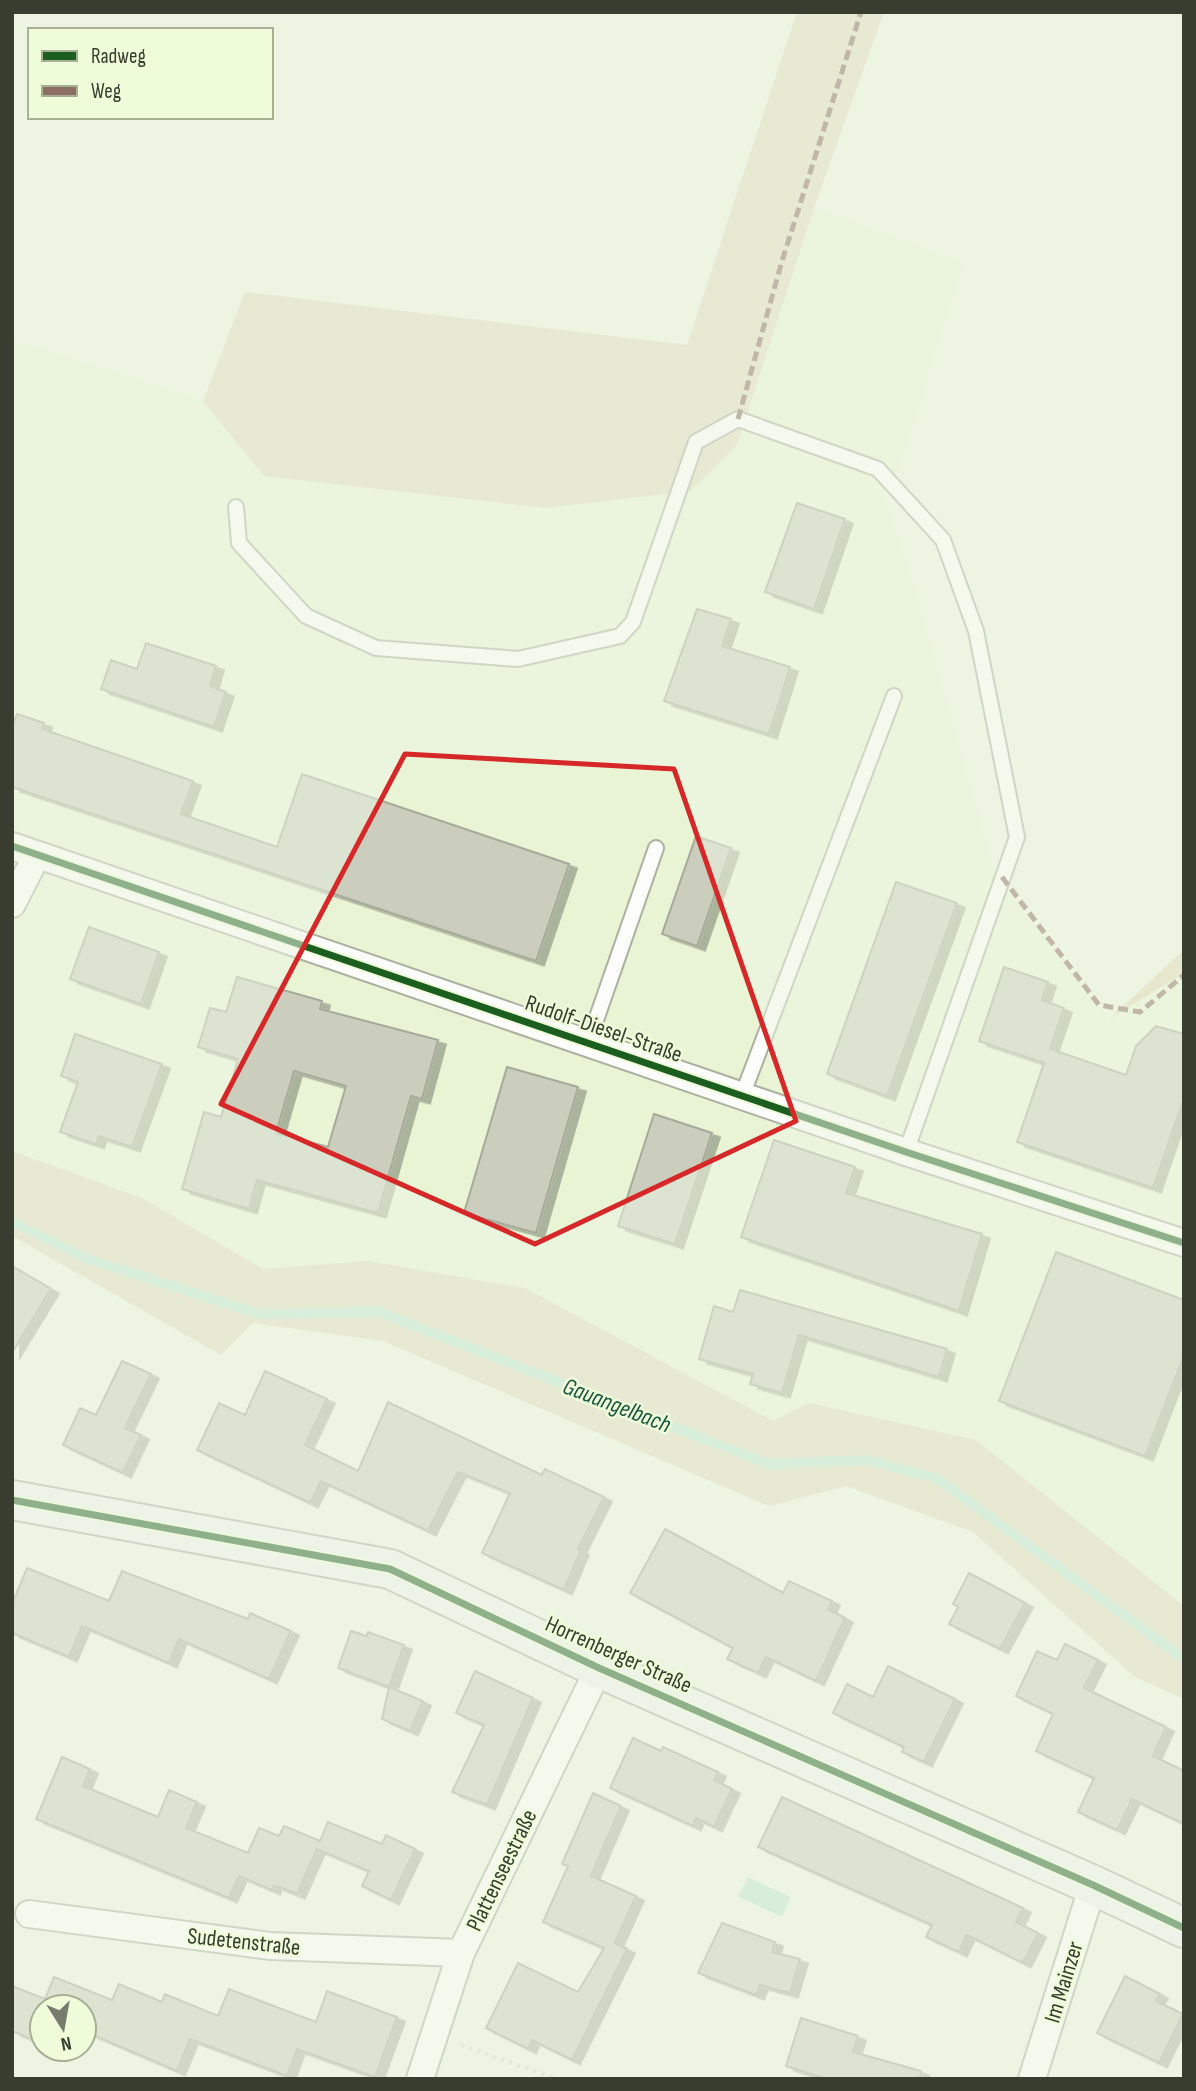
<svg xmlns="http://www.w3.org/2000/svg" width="1196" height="2091" font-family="'Sofia Sans Condensed',sans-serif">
  <defs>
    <filter id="shadow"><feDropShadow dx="8" dy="4.5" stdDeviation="0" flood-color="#0004"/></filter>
  </defs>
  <rect width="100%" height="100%" fill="#edf4e1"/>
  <!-- built -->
  <path fill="#e8f4d4" d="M814,208L963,263L900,465L884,494L910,574L994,871L1109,1019L1184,973V1606L976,1440L810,1403L773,1421L525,1288L367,1261L263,1269L142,1198L12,1151V340L203,401L264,476L545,508L690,491L737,445Z"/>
  <!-- green -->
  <path fill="#e0dbc2" d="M797,12H884L814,208L737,445L691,491L545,508L264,476L203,401L245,292L687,345Z
    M12,1151L142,1198L263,1269L367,1261L525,1288L773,1421L809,1403L976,1440L1184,1606V1699L1135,1677L973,1532L846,1486L769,1506L383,1341L253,1323L221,1355L12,1236Z"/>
  <!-- forest -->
  <path fill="#e0d7b7" d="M1184,950V973L1109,1019Z"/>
  <!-- water -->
  <path fill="#c2e7d1" d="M748,1877L791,1897L782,1917L738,1896Z"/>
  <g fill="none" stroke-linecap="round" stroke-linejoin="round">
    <!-- stream -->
    <path stroke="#c2e7d1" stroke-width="10" d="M12,1222L88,1259L259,1314L379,1312L768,1464L867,1460L938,1479L1184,1659"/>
  </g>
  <!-- building -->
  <path fill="#cbcebc" stroke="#a7aa9b" stroke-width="2" fill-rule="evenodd" filter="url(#shadow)" d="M797,503L845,519L814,609L765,592Z
    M697,609L731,619L722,646L790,667L769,734L664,701Z
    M146,643L216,666L210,686L226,692L214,727L101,689L111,660L137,669Z
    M17,714L44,723L42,729L193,781L181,814L277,847L302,774L569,864L536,961L12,787V728Z
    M696,836L731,848L697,946L662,934Z
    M896,882L957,903L887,1096L827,1074Z
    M89,927L159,952L141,1004L70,979Z
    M1004,967L1048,982L1042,1000L1064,1008L1050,1049L1126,1075L1136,1046L1156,1026L1184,1034V1098L1153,1188L1017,1142L1044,1063L979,1041Z
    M237,977L322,1001L320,1009L438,1040L422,1099L411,1096L378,1213L257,1180L249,1209L182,1189L204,1112L221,1117L238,1059L198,1047L210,1008L226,1012ZM294,1071L346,1086L328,1147L276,1133Z
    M75,1034L162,1064L132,1147L99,1136L96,1144L60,1132L78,1082L61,1076Z
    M507,1067L578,1087L536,1233L464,1213Z
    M654,1114L712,1133L675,1244L618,1226Z
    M774,1140L855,1167L846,1193L982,1234L959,1311L741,1237Z
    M1056,1252L1184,1300V1355L1145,1456L999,1401Z
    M12,1266L51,1289L12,1353Z
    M740,1290L947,1349L939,1377L799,1335L782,1393L750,1384L753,1374L699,1359L714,1306L733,1312Z
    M122,1361L151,1374L125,1428L141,1435L123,1473L63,1445L80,1408L96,1415Z
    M265,1371L327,1399L305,1445L358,1471L388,1402L542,1475L545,1469L604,1497L578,1549L581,1550L564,1590L482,1553L510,1493L458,1472L428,1531L321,1481L310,1503L197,1450L219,1403L245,1415Z
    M665,1529L783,1593L789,1581L832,1601L828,1609L845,1618L816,1681L766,1657L758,1673L727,1659L733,1648L630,1593Z
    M27,1568L109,1601L122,1571L248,1619L250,1613L291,1631L269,1679L179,1639L169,1663L82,1626L69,1657L12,1633V1604Z
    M969,1573L1025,1603L1000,1649L949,1624L958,1607L953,1604Z
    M351,1631L367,1636L368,1632L404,1645L389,1687L338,1668Z
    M1065,1644L1098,1660L1084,1688L1166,1727L1153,1756L1184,1771V1824L1132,1799L1117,1830L1078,1812L1094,1778L1036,1751L1053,1714L1016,1696L1037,1651L1057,1660Z
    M888,1666L955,1699L924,1762L902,1752L904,1747L833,1713L847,1684L873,1697Z
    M475,1671L533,1698L487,1805L452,1792L484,1725L456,1713Z
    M389,1687L423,1701L410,1731L382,1719Z
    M633,1738L661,1751L663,1747L718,1772L714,1780L732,1789L714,1827L696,1818L693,1826L610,1788Z
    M62,1757L90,1769L83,1786L158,1817L169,1790L197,1802L186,1828L248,1853L259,1828L279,1836L284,1826L320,1841L328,1822L382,1844L386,1835L415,1849L391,1900L362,1886L369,1871L317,1849L297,1894L274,1885L272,1890L239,1876L229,1898L36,1819Z
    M593,1793L621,1806L591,1876L636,1896L615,1943L627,1949L572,2060L532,2040L528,2049L486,2028L518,1963L578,1992L604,1948L543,1922L568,1866L562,1864Z
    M782,1797L1023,1908L1016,1922L1038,1933L1023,1963L967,1935L959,1952L926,1937L932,1925L758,1847Z
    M722,1923L775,1942L772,1952L800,1959L790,1993L760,1985L756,1995L698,1973Z
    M1125,1976L1160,1994L1156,2001L1183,2014L1159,2063L1097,2033Z
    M54,1977L112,2000L119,1984L162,2002L165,1994L218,2016L229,1989L316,2022L327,1991L397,2017L375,2077L297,2049L287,2076L190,2039L177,2071L84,2031V2007H42V2043L12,2031V1986L45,1999Z
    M801,2018L858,2036L853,2052L921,2071L920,2079H826L786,2066Z"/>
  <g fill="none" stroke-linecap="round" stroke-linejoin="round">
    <!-- lane casing -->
    <g stroke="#acb1a2" stroke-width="18">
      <path id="lane" d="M236,507L239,543L306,616L376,648L518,659L620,636L633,622L696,442L738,419L878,469L943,540L976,631L1017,837L906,1152
        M588,1043L656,848
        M742,1096L894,696"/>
    </g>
    <!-- street casing -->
    <g stroke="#acb1a2" stroke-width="30">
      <path id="street" d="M12,846L906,1152L1184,1243
        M12,904L37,855
        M29,1914L270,1946L461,1953
        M420,2079L461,1953L599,1668
        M1032,2079L1093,1885"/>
    </g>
    <!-- secondary casing -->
    <g stroke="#acb1a2" stroke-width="42">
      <path id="secondary" d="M12,1500L390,1569L599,1668L1093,1885L1184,1928"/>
    </g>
    <!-- path -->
    <path stroke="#dbddd8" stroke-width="4.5" stroke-dasharray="3.5 5" stroke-linecap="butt" d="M461,2045L557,2079"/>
    <!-- lane -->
    <use href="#lane" stroke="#fcfdfa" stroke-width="14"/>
    <!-- street -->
    <use href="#street" stroke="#fcfdfa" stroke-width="26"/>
    <!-- secondary -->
    <use href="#secondary" stroke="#eef2ec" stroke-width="38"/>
    <!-- quiet -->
    <path stroke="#8d6e63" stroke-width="5" stroke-dasharray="10 5" stroke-linecap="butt" d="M738,419L782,261L861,12
      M1002,877L1099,1005L1140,1012L1184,975"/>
    <!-- cycleway casing -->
    <g stroke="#eefcd9" stroke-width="11">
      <path id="cycleway" d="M12,846L906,1152L1184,1243
        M12,1500L390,1569L599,1668L1093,1885L1184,1928"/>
    </g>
    <!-- cycleway -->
    <use href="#cycleway" stroke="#1b5e20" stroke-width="7"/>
  </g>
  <!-- marked area -->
  <path d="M0 0H1196V2091H0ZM405,754L674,769L796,1121L535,1244L221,1104Z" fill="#edf4e1" fill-opacity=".55" fill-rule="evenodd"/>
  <path fill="none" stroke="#d62828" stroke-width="5" stroke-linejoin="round" d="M405,754L674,769L796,1121L535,1244L221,1104Z"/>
  <g text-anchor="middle" stroke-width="5" stroke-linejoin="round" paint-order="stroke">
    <!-- street labels -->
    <g font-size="23" fill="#383d30" stroke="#eefcd9">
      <text transform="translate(604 1028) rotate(19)" y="8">Rudolf-Diesel-Straße</text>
      <text transform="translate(619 1654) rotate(24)" y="8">Horrenberger Straße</text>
      <text transform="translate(501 1870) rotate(-64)" y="8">Plattenseestraße</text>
      <text transform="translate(244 1941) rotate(6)" y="8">Sudetenstraße</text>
      <text transform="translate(1063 1982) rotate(-73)" y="8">Im Mainzer</text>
    </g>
    <!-- water labels -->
    <g font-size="24" font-style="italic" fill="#1b5841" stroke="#eefcd9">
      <text transform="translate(617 1405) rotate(21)" y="8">Gauangelbach</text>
    </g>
  </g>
  <!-- border -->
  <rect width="1196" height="2091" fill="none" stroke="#383d30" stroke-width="28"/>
  <!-- legend -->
  <rect x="28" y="28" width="245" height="91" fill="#eefcd9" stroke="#a5b095" stroke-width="2"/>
  <rect x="42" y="51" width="35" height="10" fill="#1b5e20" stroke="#a5b095" stroke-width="2"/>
  <text x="91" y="63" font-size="21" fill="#383d30">Radweg</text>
  <rect x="42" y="86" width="35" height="10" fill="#8d6e63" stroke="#a5b095" stroke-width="2"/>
  <text x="91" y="98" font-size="21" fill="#383d30">Weg</text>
  <!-- north arrow -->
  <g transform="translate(63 2028) rotate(169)"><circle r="33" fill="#eefcd9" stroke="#a5b095" stroke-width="2"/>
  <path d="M0-5L12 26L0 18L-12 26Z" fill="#777d6e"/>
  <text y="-10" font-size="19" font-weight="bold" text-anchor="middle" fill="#383d30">N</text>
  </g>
</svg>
